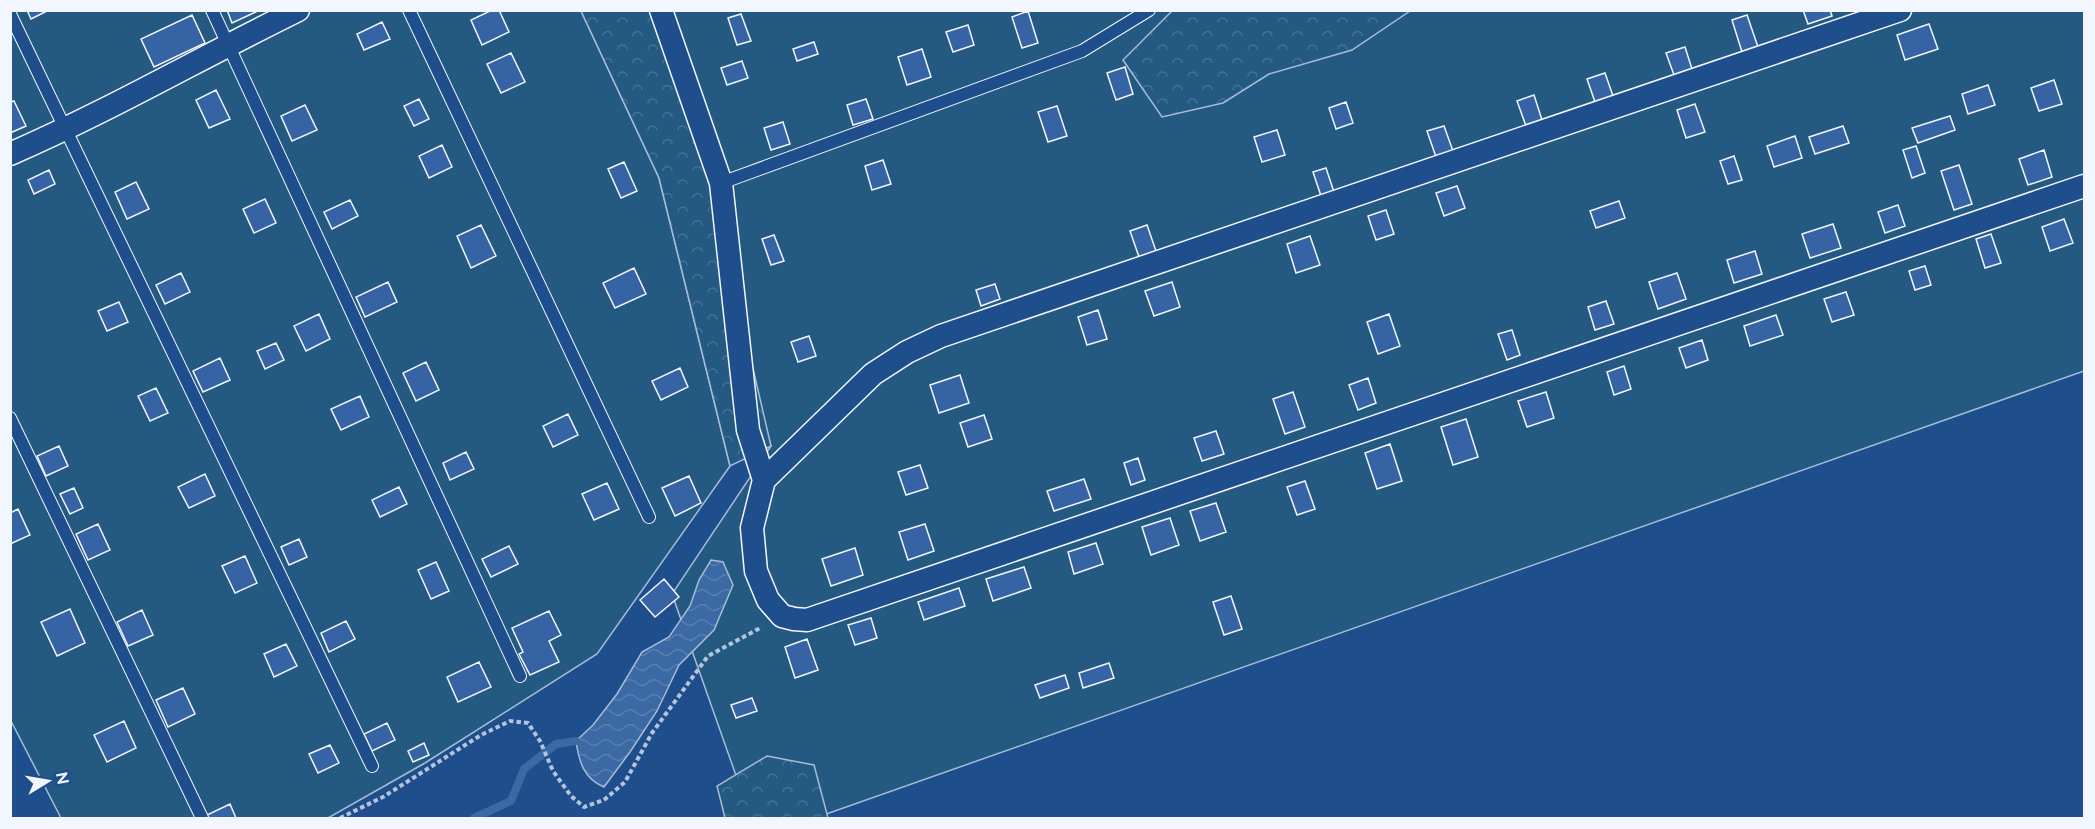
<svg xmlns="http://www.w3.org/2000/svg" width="2095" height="829" font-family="Raleway,sans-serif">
  <defs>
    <pattern id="forest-crowns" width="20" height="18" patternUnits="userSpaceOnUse" patternTransform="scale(1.5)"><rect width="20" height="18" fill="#245a82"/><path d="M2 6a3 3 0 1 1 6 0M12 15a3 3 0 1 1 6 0" fill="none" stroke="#447295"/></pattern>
    <pattern id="water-waves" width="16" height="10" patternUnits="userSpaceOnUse" patternTransform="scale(1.5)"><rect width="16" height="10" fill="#3b69a3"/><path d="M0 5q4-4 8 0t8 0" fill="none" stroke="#587fb1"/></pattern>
  </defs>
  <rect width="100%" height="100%" fill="#1f4e8c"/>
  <!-- green -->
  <path fill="#245a82" stroke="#a8bbd7" stroke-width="1.5" d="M11,11H581L659,178L730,466L597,654L425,763L328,818H61L11,721Z
    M653,11H2084V371L815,818H751L672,594L771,446Z"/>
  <!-- forest -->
  <path fill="url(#forest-crowns)" stroke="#a8bbd7" stroke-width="1.5" d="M581,11H653L708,175L771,446L730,466L659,178Z
    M1172,11V10L1410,11L1352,50L1269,74L1223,103L1162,117L1123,60Z
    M767,756L814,765L828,818H725L717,786Z"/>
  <!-- water -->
  <path fill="url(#water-waves)" stroke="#a8bbd7" stroke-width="1.5" d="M711,560L723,562L733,585L714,630L679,665L657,711L630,752L604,787C584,779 579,762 576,741L593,725L617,694L642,652L669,637L690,606L699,580Z"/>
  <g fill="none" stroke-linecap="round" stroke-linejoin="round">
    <!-- stream -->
    <path stroke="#3b69a3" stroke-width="8" d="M474,818L511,801L524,769L556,744L576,741"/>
  </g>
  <!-- building -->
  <path fill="#3563a3" stroke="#f2f6ff" stroke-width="1.5" d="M27,10H47V11L31,19Z
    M227,10H260L232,23Z
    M492,10H499L509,32L482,45L471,20Z
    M1803,10H1830L1832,16L1808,24Z
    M1028,11L1038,43L1022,48L1012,17Z
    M741,14L751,41L737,45L728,18Z
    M192,15L205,43L154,67L141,39Z
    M1747,15L1758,47L1742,52L1732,20Z
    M382,22L390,39L364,50L357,34Z
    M1929,24L1938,49L1905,60L1897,35Z
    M968,25L974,45L953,52L946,32Z
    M814,42L818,54L797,61L793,49Z
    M1685,47L1692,69L1674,75L1666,53Z
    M922,49L931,77L907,85L898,57Z
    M511,53L525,82L501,93L487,64Z
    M742,61L748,78L727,85L721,68Z
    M1125,67L1133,94L1116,100L1107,73Z
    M1605,73L1613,96L1595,102L1587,79Z
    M2054,80L2062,104L2039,111L2031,88Z
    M1988,85L1995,105L1968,114L1962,94Z
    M216,90L230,119L209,128L196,100Z
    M1534,95L1542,120L1526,126L1517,101Z
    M419,99L429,119L414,126L404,106Z
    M866,99L873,119L853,125L847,105Z
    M14,101L26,126L10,133V102Z
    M1346,102L1353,123L1336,129L1329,108Z
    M1695,104L1705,132L1686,138L1677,110Z
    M305,105L317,130L292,141L281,116Z
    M1057,106L1067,136L1048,142L1038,112Z
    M1950,116L1955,130L1918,143L1912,128Z
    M783,122L790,144L771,150L764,128Z
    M1444,126L1453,151L1436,157L1427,131Z
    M1843,126L1849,143L1815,154L1809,137Z
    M1277,130L1285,155L1262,162L1254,137Z
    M1795,136L1802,158L1774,167L1767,146Z
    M442,145L452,167L429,178L419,156Z
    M1916,146L1925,173L1912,178L1903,150Z
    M2044,150L2052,177L2028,185L2019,159Z
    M1734,156L1742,180L1728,184L1720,161Z
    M883,160L891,184L872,190L865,166Z
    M624,162L637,191L621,198L608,169Z
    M1959,165L1972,204L1954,210L1941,171Z
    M1326,168L1334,192L1321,196L1313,172Z
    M49,170L55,184L34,194L28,180Z
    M136,182L149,209L127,219L115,192Z
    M1457,186L1465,208L1444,216L1436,193Z
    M265,199L276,223L254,233L243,209Z
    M350,200L358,216L332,229L324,212Z
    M1619,201L1625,218L1596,228L1590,211Z
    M1898,205L1905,226L1885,233L1878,212Z
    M1386,210L1394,234L1376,240L1368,216Z
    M2064,219L2073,243L2050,251L2042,227Z
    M1833,224L1841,248L1810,258L1802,234Z
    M481,225L496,256L471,268L457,236Z
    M1147,225L1156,251L1139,257L1130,231Z
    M1991,234L2001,263L1985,268L1976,239Z
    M774,235L784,261L771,265L762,239Z
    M1310,236L1320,265L1296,273L1287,244Z
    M1755,251L1762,274L1734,283L1727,260Z
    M1925,266L1931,285L1915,290L1909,271Z
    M634,268L646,294L615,308L603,283Z
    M181,273L190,292L165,304L156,285Z
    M1677,273L1686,299L1658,309L1649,282Z
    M388,282L397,302L365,317L356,297Z
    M1172,282L1180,307L1154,316L1145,291Z
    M995,284L1000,299L981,306L976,290Z
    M1846,292L1854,315L1832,322L1824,299Z
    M1606,301L1614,324L1595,330L1588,307Z
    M119,302L128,322L107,331L98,311Z
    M1098,310L1107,339L1087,345L1078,317Z
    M319,314L330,339L306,351L294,326Z
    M1389,314L1400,346L1378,354L1367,322Z
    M1776,315L1783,335L1750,346L1744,326Z
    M1512,330L1520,355L1507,360L1498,334Z
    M809,336L816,356L798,362L791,342Z
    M1702,340L1708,360L1686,368L1679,348Z
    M276,343L284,360L265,369L257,351Z
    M220,358L230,380L203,392L193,371Z
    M426,362L439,390L416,401L403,373Z
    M1624,366L1631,389L1614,395L1607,372Z
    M680,368L688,387L661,400L652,381Z
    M960,375L969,403L939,413L930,385Z
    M1368,378L1376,403L1358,410L1349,385Z
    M156,388L168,413L150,421L138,396Z
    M1293,392L1305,427L1285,434L1273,399Z
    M1546,392L1554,418L1527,427L1518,401Z
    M360,396L369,417L341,430L331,409Z
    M568,414L578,435L553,447L543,426Z
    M984,415L992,439L968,447L960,423Z
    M1466,419L1478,457L1453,465L1441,427Z
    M1216,431L1224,454L1202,461L1194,438Z
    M1390,444L1402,481L1377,489L1365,453Z
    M59,446L68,466L46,476L37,456Z
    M466,452L474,469L450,480L443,463Z
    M1138,458L1145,480L1131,485L1124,463Z
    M920,465L928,488L906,495L898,472Z
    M205,474L215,496L189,508L178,487Z
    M689,476L701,503L675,516L662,488Z
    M1084,479L1091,499L1054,511L1047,491Z
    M1305,481L1315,509L1297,515L1287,487Z
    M607,483L619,509L594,520L582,494Z
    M399,487L407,504L380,517L372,500Z
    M74,488L83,508L70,514L60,494Z
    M1216,503L1226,532L1200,541L1190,511Z
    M18,509L30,535L10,544V513Z
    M1170,518L1179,545L1151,555L1142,527Z
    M98,524L110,550L88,560L76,534Z
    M925,524L934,551L908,560L899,532Z
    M299,539L307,557L289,565L281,547Z
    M1096,543L1103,564L1074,574L1068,552Z
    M509,546L518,564L491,577L482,559Z
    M855,548L863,575L831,586L822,559Z
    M245,556L257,583L235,593L222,566Z
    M436,562L449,591L431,599L418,570Z
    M1024,567L1031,588L993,601L986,579Z
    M664,579L679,597L655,617L640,600Z
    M959,588L965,606L924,620L918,602Z
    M1231,596L1242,629L1224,635L1213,602Z
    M70,609L85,643L57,656L41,622Z
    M142,610L153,635L128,646L117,622Z
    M549,611L561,635L549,641L559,662L530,675L519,654L523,652L512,628Z
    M871,618L877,638L855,645L848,625Z
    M346,621L355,639L329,652L321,633Z
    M807,639L818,670L795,678L785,647Z
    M286,644L297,666L274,677L264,654Z
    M479,662L491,687L458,702L447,677Z
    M1109,663L1114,678L1083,688L1079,673Z
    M1065,675L1069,688L1040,698L1035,685Z
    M183,688L195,714L168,727L156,700Z
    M752,698L757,711L736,718L731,705Z
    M124,721L136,748L107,762L94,735Z
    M387,723L395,740L372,751L364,734Z
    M424,743L429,755L413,762L408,751Z
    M330,745L339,763L318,773L309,754Z
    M230,804L236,818H209L207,815Z"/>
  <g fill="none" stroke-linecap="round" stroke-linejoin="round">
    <!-- lane casing -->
    <g stroke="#f2f6ff" stroke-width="14">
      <path id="lane" d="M212,10L520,676
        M409,10L649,517
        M10,14L372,766
        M721,183L1082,51L1149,10
        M10,418L202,818"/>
    </g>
    <!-- street casing -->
    <g stroke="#f2f6ff" stroke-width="25">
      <path id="street" d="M661,10L721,183L748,430L764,480L752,528L756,571L768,600L782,616L794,619L807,620L2084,186
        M10,154C109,111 202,57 298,10
        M764,480L873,374L907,352L941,336L1900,10"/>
    </g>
    <!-- path -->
    <path stroke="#b3c4dc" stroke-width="4" stroke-dasharray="4.5 3" stroke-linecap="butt" d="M340,818L383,797L481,735L510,721L528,723L540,741L553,771L571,796L584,807L604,800L625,782L652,733L708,656L762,627"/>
    <!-- lane -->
    <use href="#lane" stroke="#1f4e8c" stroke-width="12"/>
    <!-- street -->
    <use href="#street" stroke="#1f4e8c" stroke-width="22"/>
  </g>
  <!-- border -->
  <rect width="2095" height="829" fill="none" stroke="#f2f6ff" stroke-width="24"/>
  <!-- north arrow -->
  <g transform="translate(48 781) rotate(79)" stroke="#1f4e8c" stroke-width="4.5" paint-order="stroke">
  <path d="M0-4.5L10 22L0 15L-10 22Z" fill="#f2f6ff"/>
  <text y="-9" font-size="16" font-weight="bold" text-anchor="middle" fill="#f2f6ff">N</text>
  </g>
</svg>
